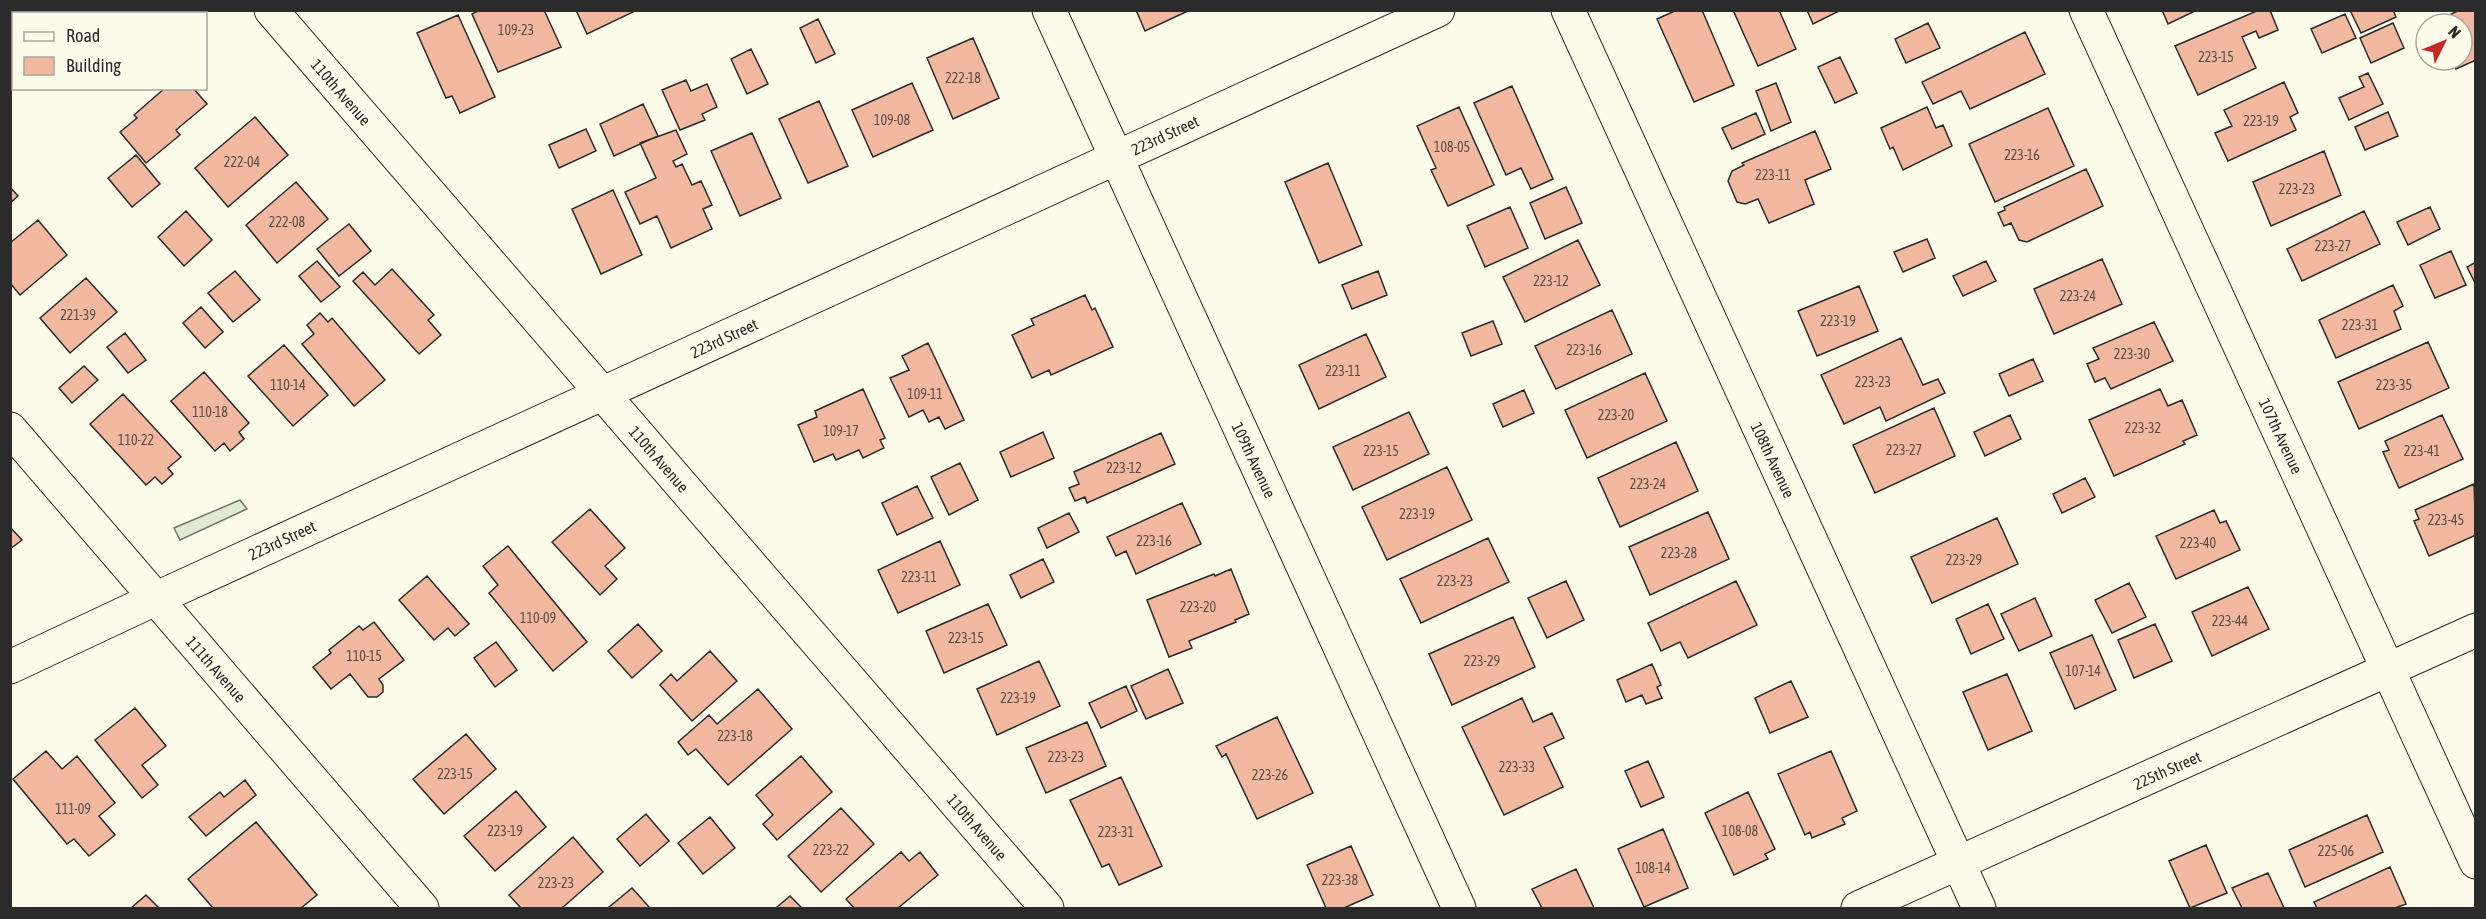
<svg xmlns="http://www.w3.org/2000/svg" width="2486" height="919" font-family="'Asap Condensed',sans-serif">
  <rect width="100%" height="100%" fill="#fdfbea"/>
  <!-- green -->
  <path fill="#deebd1" stroke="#74746e" stroke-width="1.5" d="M240,500L247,509L180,540L174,528Z"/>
  <!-- building -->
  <path fill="#f2b8a0" stroke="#2b2b2b" stroke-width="1.5" d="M480,10H544L561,47L498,72L472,14Z
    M576,10H632L633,12L587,34Z
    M1136,10H1190L1145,31Z
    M1677,10H1702L1734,85L1694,102L1657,19Z
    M1733,10H1779L1796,49L1758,66Z
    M1807,10H1841L1813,24Z
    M2162,10H2197L2168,24Z
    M2259,10H2270L2278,30L2259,38L2256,31L2242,37L2256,68L2198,95L2175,46Z
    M2350,10H2393L2396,17L2361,33Z
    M2460,10H2476V60L2456,69L2452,60H2462V24L2434,22Z
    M2345,14L2356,38L2322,53L2311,29Z
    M458,15L495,97L460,113L452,96L446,98L417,33Z
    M14,17V60L10,57V20Z
    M818,19L835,54L816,63L800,28Z
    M1928,23L1940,48L1906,63L1895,39Z
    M2393,23L2404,48L2371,63L2360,38Z
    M2025,32L2045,74L1970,109L1961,91L1933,104L1922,82Z
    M973,38L999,98L953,119L927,58Z
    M751,49L768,84L747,94L731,59Z
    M1840,57L1857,93L1835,103L1818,67Z
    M2368,73L2383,104L2349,120L2339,98L2364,87L2359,77Z
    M686,80L691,91L707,84L717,107L702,114L705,120L680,130L662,90Z
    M2284,82L2298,113L2290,117L2296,130L2228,161L2215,133L2232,126L2224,110Z
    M912,83L933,130L873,157L852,110Z
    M1776,83L1791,122L1771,131L1756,91Z
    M1512,86L1553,179L1531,189L1521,168L1506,175L1474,103Z
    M165,88H193L207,104L176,130L180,135L146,163L120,132L137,118L134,115Z
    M819,101L848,166L808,183L779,119Z
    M643,104L658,136L614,156L600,124Z
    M1459,107L1494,185L1448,206L1431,170L1436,168L1417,126Z
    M1927,107L1936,128L1943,125L1952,146L1903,170L1893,147L1890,149L1881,128Z
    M2048,108L2074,166L1995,202L1969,144Z
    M2388,112L2398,136L2365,150L2355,127Z
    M1756,113L1765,134L1732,149L1722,128Z
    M255,117L288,155L228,207L195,168Z
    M586,129L596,151L559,168L549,145Z
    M676,130L687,154L673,161L676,167L682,164L692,185L701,181L712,205L703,209L712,229L671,248L657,216L640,224L625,192L656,178L640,143Z
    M1815,131L1831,169L1805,180L1814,204L1769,223L1758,199L1745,204L1737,202L1728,181L1732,171L1744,165L1742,163Z
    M752,133L781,198L740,216L711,151Z
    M2324,151L2341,195L2271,226L2253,182Z
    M136,155L160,184L132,207L108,178Z
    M1328,163L1362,245L1319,263L1285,182Z
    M2086,169L2103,206L2027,242L2019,240L2011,223L2004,226L1998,213L2005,210L2004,207Z
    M296,182L328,219L277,263L246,225Z
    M10,187L18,196L10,203Z
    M1566,187L1582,223L1545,239L1530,203Z
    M613,190L642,255L601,274L572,209Z
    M1510,207L1528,248L1485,267L1467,226Z
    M2430,207L2440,229L2408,245L2397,222Z
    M186,211L212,240L184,266L158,237Z
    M2364,211L2380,244L2302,281L2287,249Z
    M38,220L67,255L20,295L10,283V243Z
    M349,224L371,251L339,276L317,249Z
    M1927,239L1935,258L1903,272L1894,252Z
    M1578,240L1600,285L1525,322L1503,277Z
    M2451,251L2466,285L2435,298L2420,265Z
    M2102,259L2122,304L2054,334L2034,289Z
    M317,261L340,287L321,302L299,276Z
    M1986,261L1996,281L1963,296L1953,276Z
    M2476,262V285L2467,267Z
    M392,269L434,315L428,320L441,335L419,354L353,281L363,272L375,285Z
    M235,271L260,300L233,322L208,293Z
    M1378,271L1387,295L1352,309L1342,285Z
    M86,278L117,312L70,353L40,318Z
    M2393,285L2403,306L2394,311L2401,329L2336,358L2319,320Z
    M1859,286L1878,331L1817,356L1798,311Z
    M1085,295L1092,310L1095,308L1113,347L1051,375L1049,370L1032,378L1012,335L1034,325L1031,319Z
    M201,307L223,332L205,348L183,323Z
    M1612,310L1632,354L1556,389L1535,346Z
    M320,313L328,322L332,318L385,380L354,406L302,344L314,334L307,325Z
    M1493,321L1502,344L1471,356L1462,333Z
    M2154,322L2173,361L2111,389L2105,378L2095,382L2087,364L2099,359L2093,348Z
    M125,333L146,360L128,373L107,347Z
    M1366,334L1386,377L1319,409L1299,365Z
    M1901,338L1923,385L1938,379L1945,393L1886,421L1880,407L1844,424L1821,375Z
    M2428,342L2449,388L2359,429L2338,382Z
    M928,343L964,420L945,429L939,417L929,422L923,410L909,417L890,378L909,370L902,356Z
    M284,345L328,395L293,426L248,376Z
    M2033,359L2043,381L2009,396L1999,374Z
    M84,366L98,380L72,403L59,388Z
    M204,372L249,423L239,432L244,439L230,451L224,443L215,451L171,401Z
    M1645,373L1667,421L1587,458L1565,410Z
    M863,389L885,438L880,440L884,448L863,458L859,450L836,460L833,454L814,462L798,425L817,417L815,411Z
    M2160,389L2168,406L2182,400L2197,435L2183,441L2185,444L2114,476L2089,420Z
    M1524,390L1534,413L1503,427L1493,404Z
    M123,394L181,457L168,468L173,474L162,484L155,477L146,485L90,424Z
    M1934,408L1955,456L1875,493L1853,445Z
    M1409,412L1429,454L1353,490L1333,447Z
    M2010,415L2021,439L1985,456L1974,432Z
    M2442,415L2463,459L2399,488L2383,452L2389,450L2385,441Z
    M1043,432L1054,458L1011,477L1000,452Z
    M1161,433L1175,464L1087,503L1085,497L1075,501L1069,488L1079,484L1074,472Z
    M1676,442L1698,491L1620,527L1598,478Z
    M960,463L978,500L949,515L931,477Z
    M1447,467L1472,520L1387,560L1362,507Z
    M2085,478L2095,497L2062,513L2053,494Z
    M2474,484L2476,535L2429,556L2414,521L2419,519L2415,510Z
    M917,486L933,518L897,535L882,503Z
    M1182,503L1201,544L1136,574L1126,551L1116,556L1107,537Z
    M590,509L625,548L605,566L617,579L600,595L552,542Z
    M2214,510L2220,523L2226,521L2240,550L2176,579L2156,536Z
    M1708,512L1729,559L1650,595L1629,547Z
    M1069,513L1079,532L1047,548L1038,528Z
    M1997,518L2018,564L1932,603L1911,557Z
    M10,527L22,540L10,549Z
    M1488,538L1509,582L1421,623L1400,579Z
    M940,541L960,585L898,613L878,570Z
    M508,546L587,642L553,671L489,593L498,585L483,566Z
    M1043,559L1054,582L1021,598L1010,575Z
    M1231,569L1249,614L1235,620L1236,622L1189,641L1192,648L1169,657L1147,600L1214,574L1215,576Z
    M427,576L469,624L455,636L448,628L434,640L399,600Z
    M1566,581L1584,620L1547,638L1528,598Z
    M1736,581L1757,625L1688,658L1680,642L1661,651L1648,623Z
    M2129,583L2146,617L2112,633L2095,600Z
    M2248,587L2269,629L2212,656L2192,612Z
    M2035,598L2052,636L2019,651L2001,614Z
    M988,604L1007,645L944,673L926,631Z
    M1988,604L2004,639L1971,654L1956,619Z
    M1513,617L1535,667L1452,705L1429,654Z
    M374,622L404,660L379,679L383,685V692L377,697H368L350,674L331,689L313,667L331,653L329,650L359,626L363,630Z
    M638,624L662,651L632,678L608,651Z
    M2155,624L2172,661L2134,678L2118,640Z
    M2092,635L2116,690L2075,709L2050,653Z
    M496,642L517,670L495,687L474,658Z
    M710,651L737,681L692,721L660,685L671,674L677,681Z
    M1039,661L1060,706L997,735L977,689Z
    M1652,664L1661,685L1657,687L1662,698L1646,704L1642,695L1626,702L1617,680Z
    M1168,669L1183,703L1146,719L1131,686Z
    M2007,674L2032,731L1988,750L1963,692Z
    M1791,681L1808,717L1770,733L1755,698Z
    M1126,686L1137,711L1101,728L1089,703Z
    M758,689L792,729L728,785L696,749L688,755L678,742L709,715L717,724Z
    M1522,698L1533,722L1552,713L1564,738L1544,747L1563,787L1504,815L1462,727Z
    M135,708L166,746L142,765L158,785L142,798L95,740Z
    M1277,717L1313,793L1257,819L1226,754L1222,757L1216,746Z
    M1087,722L1106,766L1046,793L1026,748Z
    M466,734L496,769L444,814L413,779Z
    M46,751L62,769L77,756L115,803L99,816L115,835L89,856L74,839L67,844L13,779Z
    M1831,751L1857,811L1842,818L1845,824L1812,838L1810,832L1805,835L1778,774Z
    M801,756L832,792L777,840L763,824L773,815L756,795Z
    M1648,761L1664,797L1641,807L1625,771Z
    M1121,777L1162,866L1119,885L1109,864L1102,867L1070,800Z
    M245,780L256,795L206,836L189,817L220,792L224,797Z
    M516,791L546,827L495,871L464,836Z
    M1748,792L1775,849L1765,854L1768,859L1734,875L1705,813Z
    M841,808L874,844L821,892L788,856Z
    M646,814L669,841L640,866L617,839Z
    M2367,815L2383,852L2305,887L2289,850Z
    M710,817L735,848L703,874L678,843Z
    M256,822L317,895L301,908H213L188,879Z
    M1663,829L1688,888L1644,907L1618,849Z
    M573,837L603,872L562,908H521L509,895Z
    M2206,845L2227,893L2190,908L2169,861Z
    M1351,846L1373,895L1344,908H1326L1307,865Z
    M901,852L909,861L920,852L938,875L898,908H854L846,899Z
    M2390,867L2406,904L2395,908H2317L2314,902Z
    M1576,869L1594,908H1542L1532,889Z
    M2268,873L2284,908H2242L2232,888Z
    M632,888L650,908H608Z
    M146,895L159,908H131Z
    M790,896L802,908H776Z"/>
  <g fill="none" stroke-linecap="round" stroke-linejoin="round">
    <!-- street casing -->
    <g stroke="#2b2b2b" stroke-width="35">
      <path id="street" d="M271,10L1047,908
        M1049,10L1459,908
        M1568,10L1979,908
        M2086,10L2476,862
        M10,429L422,908
        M10,667L155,599L1438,10
        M1858,908L2476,630"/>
    </g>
    <!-- street -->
    <use href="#street" stroke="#fdfbea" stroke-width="33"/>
  </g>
  <g text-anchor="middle" stroke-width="4.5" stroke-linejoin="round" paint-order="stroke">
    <!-- number labels -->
    <g font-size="14" fill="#5d4e48">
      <text x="516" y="35">109-23</text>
      <text x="2216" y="62">223-15</text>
      <text x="963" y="83">222-18</text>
      <text x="892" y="125">109-08</text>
      <text x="2261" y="126">223-19</text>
      <text x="1452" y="152">108-05</text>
      <text x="2022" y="160">223-16</text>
      <text x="242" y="167">222-04</text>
      <text x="1773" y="180">223-11</text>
      <text x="2297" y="194">223-23</text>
      <text x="287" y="227">222-08</text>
      <text x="2333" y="251">223-27</text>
      <text x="1551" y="286">223-12</text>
      <text x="2078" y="301">223-24</text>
      <text x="78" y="320">221-39</text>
      <text x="1838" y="326">223-19</text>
      <text x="2360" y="330">223-31</text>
      <text x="1584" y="355">223-16</text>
      <text x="2132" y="359">223-30</text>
      <text x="1343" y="376">223-11</text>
      <text x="1873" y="387">223-23</text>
      <text x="288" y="390">110-14</text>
      <text x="2394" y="390">223-35</text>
      <text x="925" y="399">109-11</text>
      <text x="210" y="417">110-18</text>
      <text x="1616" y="420">223-20</text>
      <text x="2143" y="433">223-32</text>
      <text x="841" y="436">109-17</text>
      <text x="136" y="445">110-22</text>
      <text x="1904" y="455">223-27</text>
      <text x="1381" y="456">223-15</text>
      <text x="2422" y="456">223-41</text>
      <text x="1124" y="473">223-12</text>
      <text x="1648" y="489">223-24</text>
      <text x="1417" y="519">223-19</text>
      <text x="2446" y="525">223-45</text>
      <text x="1154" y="546">223-16</text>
      <text x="2198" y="548">223-40</text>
      <text x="1679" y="558">223-28</text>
      <text x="1964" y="565">223-29</text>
      <text x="919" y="582">223-11</text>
      <text x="1455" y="586">223-23</text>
      <text x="1198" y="612">223-20</text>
      <text x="538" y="623">110-09</text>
      <text x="2230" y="626">223-44</text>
      <text x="966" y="643">223-15</text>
      <text x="364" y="661">110-15</text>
      <text x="1482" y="666">223-29</text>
      <text x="2083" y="676">107-14</text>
      <text x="1018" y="703">223-19</text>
      <text x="735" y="741">223-18</text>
      <text x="1066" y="762">223-23</text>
      <text x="1517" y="772">223-33</text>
      <text x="455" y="779">223-15</text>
      <text x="1270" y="780">223-26</text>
      <text x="73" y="814">111-09</text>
      <text x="505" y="836">223-19</text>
      <text x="1740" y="836">108-08</text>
      <text x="1116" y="837">223-31</text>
      <text x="831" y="855">223-22</text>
      <text x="2336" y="856">225-06</text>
      <text x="1653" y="873">108-14</text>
      <text x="1340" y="885">223-38</text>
      <text x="556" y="888">223-23</text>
    </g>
    <!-- street labels -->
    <g font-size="16" fill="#2b2b2b" stroke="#fdfbea">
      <text transform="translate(341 92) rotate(49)" y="6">110th Avenue</text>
      <text transform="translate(1165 135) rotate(-25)" y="6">223rd Street</text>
      <text transform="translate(724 338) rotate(-25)" y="6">223rd Street</text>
      <text transform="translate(2281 436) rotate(65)" y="6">107th Avenue</text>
      <text transform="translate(659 459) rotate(49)" y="6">110th Avenue</text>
      <text transform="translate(1254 460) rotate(65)" y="6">109th Avenue</text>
      <text transform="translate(1773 460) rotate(65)" y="6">108th Avenue</text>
      <text transform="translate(282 540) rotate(-25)" y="6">223rd Street</text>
      <text transform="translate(216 669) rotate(49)" y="6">111th Avenue</text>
      <text transform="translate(2167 770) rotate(-24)" y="6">225th Street</text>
      <text transform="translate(977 827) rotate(49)" y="6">110th Avenue</text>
    </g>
  </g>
  <!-- border -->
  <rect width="2486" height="919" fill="none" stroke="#2b2b2b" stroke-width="24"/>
  <!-- legend -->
  <rect x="12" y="12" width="195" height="78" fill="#fdfbea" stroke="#a9a89e" stroke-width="1.5"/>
  <rect x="24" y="32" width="30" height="9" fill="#fdfbea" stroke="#a9a89e" stroke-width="1.5"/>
  <text x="66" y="42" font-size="18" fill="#2b2b2b">Road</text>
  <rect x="24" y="57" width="30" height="18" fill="#f2b8a0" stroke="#a9a89e" stroke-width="1.5"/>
  <text x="66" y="72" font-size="18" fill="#2b2b2b">Building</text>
  <!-- north arrow -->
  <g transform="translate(2444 42) rotate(47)"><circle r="28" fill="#fdfbea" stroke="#a9a89e" stroke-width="1.5"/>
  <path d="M0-4.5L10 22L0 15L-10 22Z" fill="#c62828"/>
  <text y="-9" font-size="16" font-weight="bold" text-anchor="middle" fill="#2b2b2b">N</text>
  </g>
</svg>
